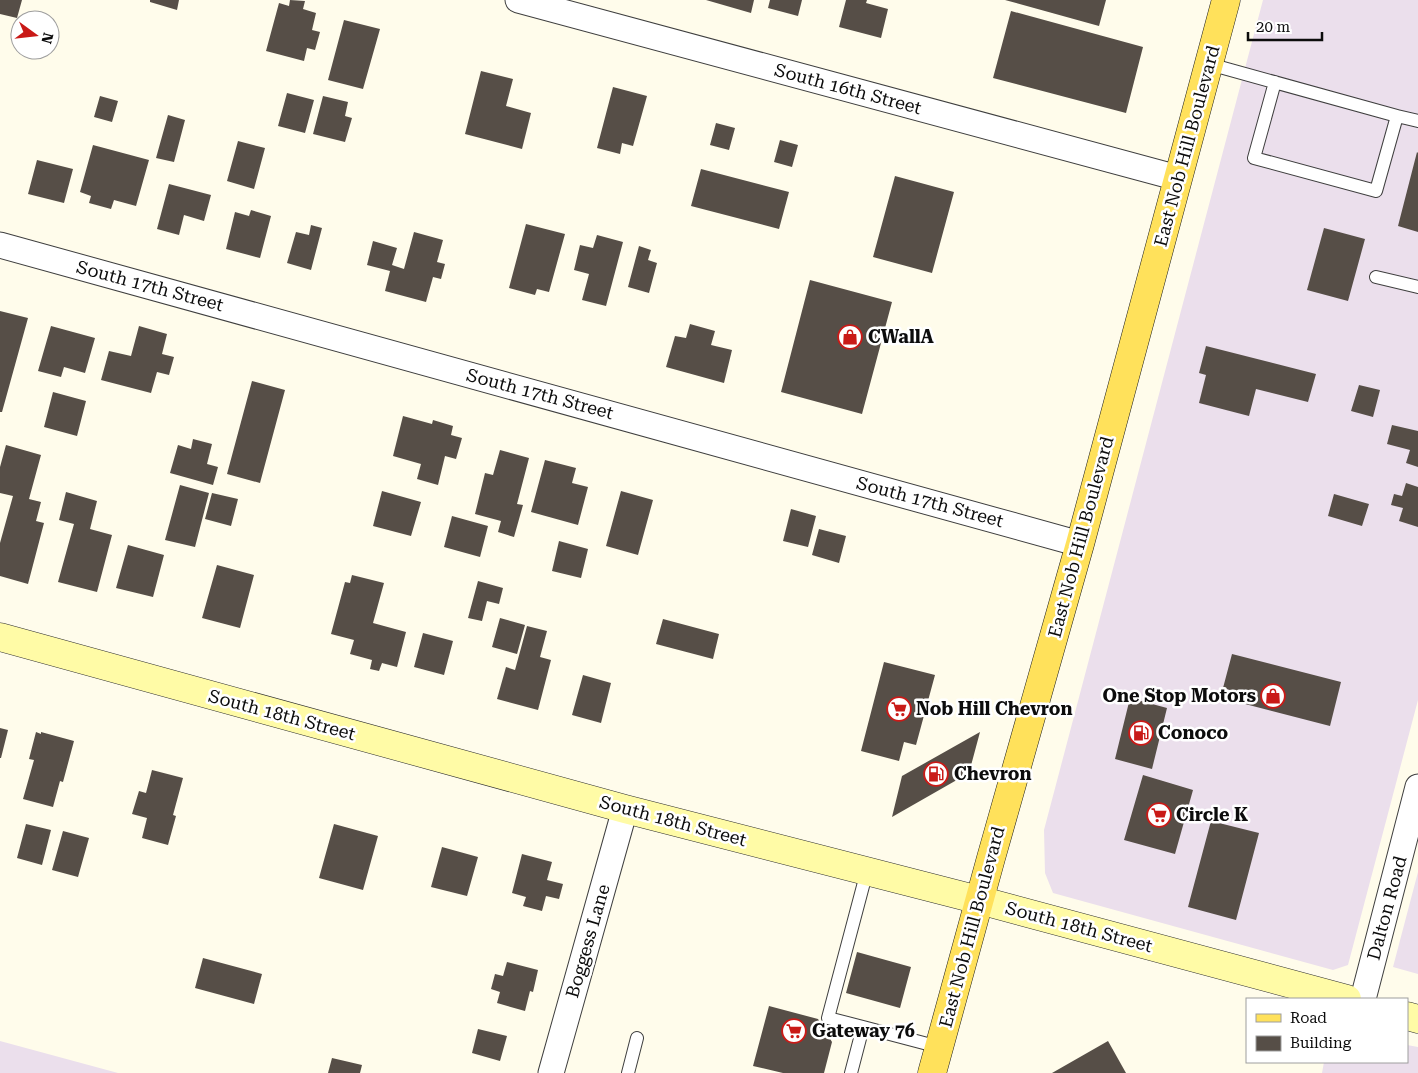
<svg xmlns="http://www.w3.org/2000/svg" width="1418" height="1073" font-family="'Roboto Serif',serif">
  <rect width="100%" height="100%" fill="#fffceb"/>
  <!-- industrial -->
  <path fill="#ebdfec" d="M1263,0H1418V700L1348,965L1333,970L1053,893L1045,873L1044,830Z
    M1418,872V974L1393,967Z
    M0,1041L118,1073H0Z
    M1407,1045L1418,1047V1073H1322L1324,1062H1407Z"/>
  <!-- building -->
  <path fill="#564e47" d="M0,0H22L17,18L0,14Z
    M150,0H179L177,10L150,2Z
    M290,0L305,1L303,9L316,13L312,30L320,32L315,50L307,48L304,61L266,51L279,3L289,6Z
    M706,0H754L751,13Z
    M770,0H802L798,16L768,8Z
    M846,0H867L866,3L888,9L881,38L839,27Z
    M1005,0H1106L1099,26Z
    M1011,11L1143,47L1126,113L993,78Z
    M344,20L380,29L363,89L328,80Z
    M481,71L513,79L506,106L531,113L522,149L465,134Z
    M613,87L647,96L633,146L622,143L620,154L597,148Z
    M287,93L314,100L305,133L278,126Z
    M100,96L118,101L112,122L94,117Z
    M323,96L348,102L345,116L352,118L345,142L313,134Z
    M168,115L185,120L174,162L156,158Z
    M716,123L735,128L729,150L710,145Z
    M780,140L798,145L792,167L774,162Z
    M238,141L265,148L254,189L227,181Z
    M93,145L149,160L136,206L114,200L111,209L89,203L91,196L80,192Z
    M1417,152L1418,153V232L1398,226Z
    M37,160L73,169L64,203L28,194Z
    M701,169L789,192L779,229L691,206Z
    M895,176L954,192L932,273L873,257Z
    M169,184L211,195L204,221L184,215L179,235L157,229Z
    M251,210L271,216L260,258L226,249L235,212L249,216Z
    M526,224L565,234L549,292L537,289L535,295L509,288Z
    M311,225L322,228L311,270L287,263L296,232L309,235Z
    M1324,228L1365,239L1348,301L1307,290Z
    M414,232L443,240L437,262L445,264L441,279L433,277L426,302L385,291L390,271L367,265L373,241L397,248L392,265L404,269Z
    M597,235L623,242L606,306L582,300L589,274L574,270L580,245L593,248Z
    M639,246L651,250L648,260L657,263L649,293L628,287Z
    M810,280L892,302L862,414L781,392Z
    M0,311L28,318L2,412H0Z
    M690,324L715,331L711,345L732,350L724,383L666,367L675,336L686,338Z
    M51,326L95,338L85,373L64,367L61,377L38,371Z
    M139,326L167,334L162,354L174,357L169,375L157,372L151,393L101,380L109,351L131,356Z
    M1206,346L1316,374L1308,402L1256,389L1249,416L1199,403L1206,375L1199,373Z
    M252,381L285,390L260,483L227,474Z
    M1359,385L1380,390L1373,417L1351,411Z
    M53,392L86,401L77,436L44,427Z
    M403,416L432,424L433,420L453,426L451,435L462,438L456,459L445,456L438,485L417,479L421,464L393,456Z
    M1392,425L1418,431V467L1406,463L1410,450L1387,444Z
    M193,439L212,444L207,464L218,467L213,485L170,473L178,445L191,449Z
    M6,445L41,455L29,499L41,502L36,521L44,523L28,584L0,576V543L13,496L0,493V467Z
    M500,450L529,458L517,504L523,505L514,537L498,532L501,521L475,514L485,473L493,475Z
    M545,460L576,468L572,483L588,487L578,525L531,512Z
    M1406,483L1418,487V527L1399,521L1403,508L1391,505L1394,494L1402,496Z
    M180,485L209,493L195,547L165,540Z
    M382,491L421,502L411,536L373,526Z
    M621,491L653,500L638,555L606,546Z
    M66,492L97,501L90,529L112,535L97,592L58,582L74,524L59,520Z
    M212,493L238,499L231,526L205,519Z
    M1334,494L1369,504L1362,526L1328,516Z
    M791,509L816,516L808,547L783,541Z
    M452,516L488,526L480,557L444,547Z
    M819,529L846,536L839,563L812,555Z
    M559,541L588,549L581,578L552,571Z
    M128,545L164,555L153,597L116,588Z
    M217,565L254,575L240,628L202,618Z
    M352,575L384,583L373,623L406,632L397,667L382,663L379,671L370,669L372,660L350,654L354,640L331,634L345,582L350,583Z
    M478,581L503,588L499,604L487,601L482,621L468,618Z
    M500,618L525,625L517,654L492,647Z
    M663,619L719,634L713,659L656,644Z
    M527,626L547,631L540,657L551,660L538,710L497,699L506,667L515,670Z
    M423,633L453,641L444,675L414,667Z
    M1232,654L1341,682L1330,726L1245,704L1247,695L1223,688Z
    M884,662L935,675L916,745L904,742L899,761L861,751Z
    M583,675L611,683L601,723L572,715Z
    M1130,698L1167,708L1152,769L1115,759Z
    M0,728L8,730L1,758H0Z
    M36,732L41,734V732L74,741L63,782L60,781L53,807L23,799L34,760L29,759Z
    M980,732L969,773L892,817L902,776Z
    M152,770L183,778L173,815L176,816L168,845L142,838L147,818L132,814L139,791L146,793Z
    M1143,775L1193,790L1175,854L1124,840Z
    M1211,821L1259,833L1236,920L1188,907Z
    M26,824L51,830L42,865L17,858Z
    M334,824L378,836L363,890L319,878Z
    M63,831L89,838L78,877L52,870Z
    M442,847L478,857L467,896L431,887Z
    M522,854L552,862L547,880L563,884L559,899L546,896L542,911L523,906L526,897L512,893Z
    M857,952L911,967L900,1008L846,993Z
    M203,958L262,974L254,1004L195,988Z
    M507,962L538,970L533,992L530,991L525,1011L497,1003L500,992L491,989L495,974L503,976Z
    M769,1006L818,1019L832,1042L824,1073H783L753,1066Z
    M478,1029L507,1036L500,1061L472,1053Z
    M1108,1041L1126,1073H1052Z
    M332,1058L362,1065L360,1073H328Z"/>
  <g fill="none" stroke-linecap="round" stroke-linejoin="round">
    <!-- lane casing -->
    <g stroke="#3f3f3f" stroke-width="14">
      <path id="lane" d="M1209,64L1397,116L1376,191L1254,158L1275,82
        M1397,116L1418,121
        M1376,277L1418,287
        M863,1027L828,1018L867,871
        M628,1073L637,1038
        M851,1073L863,1027L939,1047"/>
    </g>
    <!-- street casing -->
    <g stroke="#3f3f3f" stroke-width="27">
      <path id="street" d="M518,0L1178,178
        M0,245L1080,544
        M1363,999L1418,787
        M551,1073L625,809"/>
    </g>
    <!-- secondary casing -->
    <g stroke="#2e2e2e" stroke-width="29">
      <path id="secondary" d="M0,637L625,809L979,900L1347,999
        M1407,1016L1418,1019"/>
    </g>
    <!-- primary casing -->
    <g stroke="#1d1d1d" stroke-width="29">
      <path id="primary" d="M932,1073L991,858L1080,544L1226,0"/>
    </g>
    <!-- lane -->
    <use href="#lane" stroke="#fff" stroke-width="12"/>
    <!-- street -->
    <use href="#street" stroke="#fff" stroke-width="25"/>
    <!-- secondary -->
    <use href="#secondary" stroke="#fffba6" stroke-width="28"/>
    <!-- primary -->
    <use href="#primary" stroke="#ffe15b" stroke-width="28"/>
  </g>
  <!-- icons -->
  <defs>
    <g id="shop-ring" transform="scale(1.25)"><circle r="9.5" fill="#fff" stroke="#c91a17" stroke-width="1.5"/><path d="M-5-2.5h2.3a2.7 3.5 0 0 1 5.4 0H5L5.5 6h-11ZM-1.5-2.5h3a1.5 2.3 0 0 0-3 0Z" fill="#c91a17"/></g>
    <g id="supermarket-ring" transform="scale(1.25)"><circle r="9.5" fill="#fff" stroke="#c91a17" stroke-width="1.5"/><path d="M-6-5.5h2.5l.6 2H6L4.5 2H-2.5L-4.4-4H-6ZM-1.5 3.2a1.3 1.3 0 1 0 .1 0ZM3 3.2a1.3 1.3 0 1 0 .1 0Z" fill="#c91a17"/></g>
    <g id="fuel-ring" transform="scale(1.25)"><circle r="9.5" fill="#fff" stroke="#c91a17" stroke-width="1.5"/><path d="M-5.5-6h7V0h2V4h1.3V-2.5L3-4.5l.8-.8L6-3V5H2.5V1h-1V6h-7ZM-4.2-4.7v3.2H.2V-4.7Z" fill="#c91a17"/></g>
  </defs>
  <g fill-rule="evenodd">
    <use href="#shop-ring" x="850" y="337"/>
    <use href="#shop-ring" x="1273" y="696"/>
    <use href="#supermarket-ring" x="899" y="709"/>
    <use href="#fuel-ring" x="1141" y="733"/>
    <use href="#fuel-ring" x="936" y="774"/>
    <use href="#supermarket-ring" x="1159" y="815"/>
    <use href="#supermarket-ring" x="794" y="1031"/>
  </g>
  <g text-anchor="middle" stroke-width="5" stroke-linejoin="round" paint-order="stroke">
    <!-- street labels -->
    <g font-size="18" fill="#0c0c0c" stroke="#fff">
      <text transform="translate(848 89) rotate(15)" y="6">South 16th Street</text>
      <text transform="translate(1187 146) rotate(-75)" y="6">East Nob Hill Boulevard</text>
      <text transform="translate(150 286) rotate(15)" y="6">South 17th Street</text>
      <text transform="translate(540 394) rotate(15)" y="6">South 17th Street</text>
      <text transform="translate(930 502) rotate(15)" y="6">South 17th Street</text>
      <text transform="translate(1081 537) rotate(-75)" y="6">East Nob Hill Boulevard</text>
      <text transform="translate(282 715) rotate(15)" y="6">South 18th Street</text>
      <text transform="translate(673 821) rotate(15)" y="6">South 18th Street</text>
      <text transform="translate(1387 908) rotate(-75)" y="6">Dalton Road</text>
      <text transform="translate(972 927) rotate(-75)" y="6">East Nob Hill Boulevard</text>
      <text transform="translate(1079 927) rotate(15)" y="6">South 18th Street</text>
      <text transform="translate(588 941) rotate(-74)" y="6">Boggess Lane</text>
    </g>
    <!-- poi labels -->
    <g font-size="18" font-weight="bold" fill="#0c0c0c" stroke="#fff" text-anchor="start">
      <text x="868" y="343">CWallA</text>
      <text x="1256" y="702" text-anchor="end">One Stop Motors</text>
      <text x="916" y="715">Nob Hill Chevron</text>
      <text x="1158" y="739">Conoco</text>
      <text x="954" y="780">Chevron</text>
      <text x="1176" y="821">Circle K</text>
      <text x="812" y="1037">Gateway 76</text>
    </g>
  </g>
  <!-- legend -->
  <rect x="1246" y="998" width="162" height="65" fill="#ffffff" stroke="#9e9e9e"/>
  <rect x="1256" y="1014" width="25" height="8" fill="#ffe15b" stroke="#9e9e9e"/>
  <text x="1290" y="1023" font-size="15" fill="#0c0c0c">Road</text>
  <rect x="1256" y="1036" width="25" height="15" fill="#564e47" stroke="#9e9e9e"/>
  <text x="1290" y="1048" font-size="15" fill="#0c0c0c">Building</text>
  <!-- north arrow -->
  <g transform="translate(35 35) rotate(105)"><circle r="24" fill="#ffffff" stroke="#9e9e9e"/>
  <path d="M0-4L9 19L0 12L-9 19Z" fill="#c91a17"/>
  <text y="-8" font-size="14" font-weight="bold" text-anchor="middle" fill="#0c0c0c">N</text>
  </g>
  <!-- scale -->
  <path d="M1248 32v8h74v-8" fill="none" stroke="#0c0c0c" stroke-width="2.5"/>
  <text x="1256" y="32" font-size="15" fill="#0c0c0c" stroke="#ffffff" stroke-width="4" paint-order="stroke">20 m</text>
</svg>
